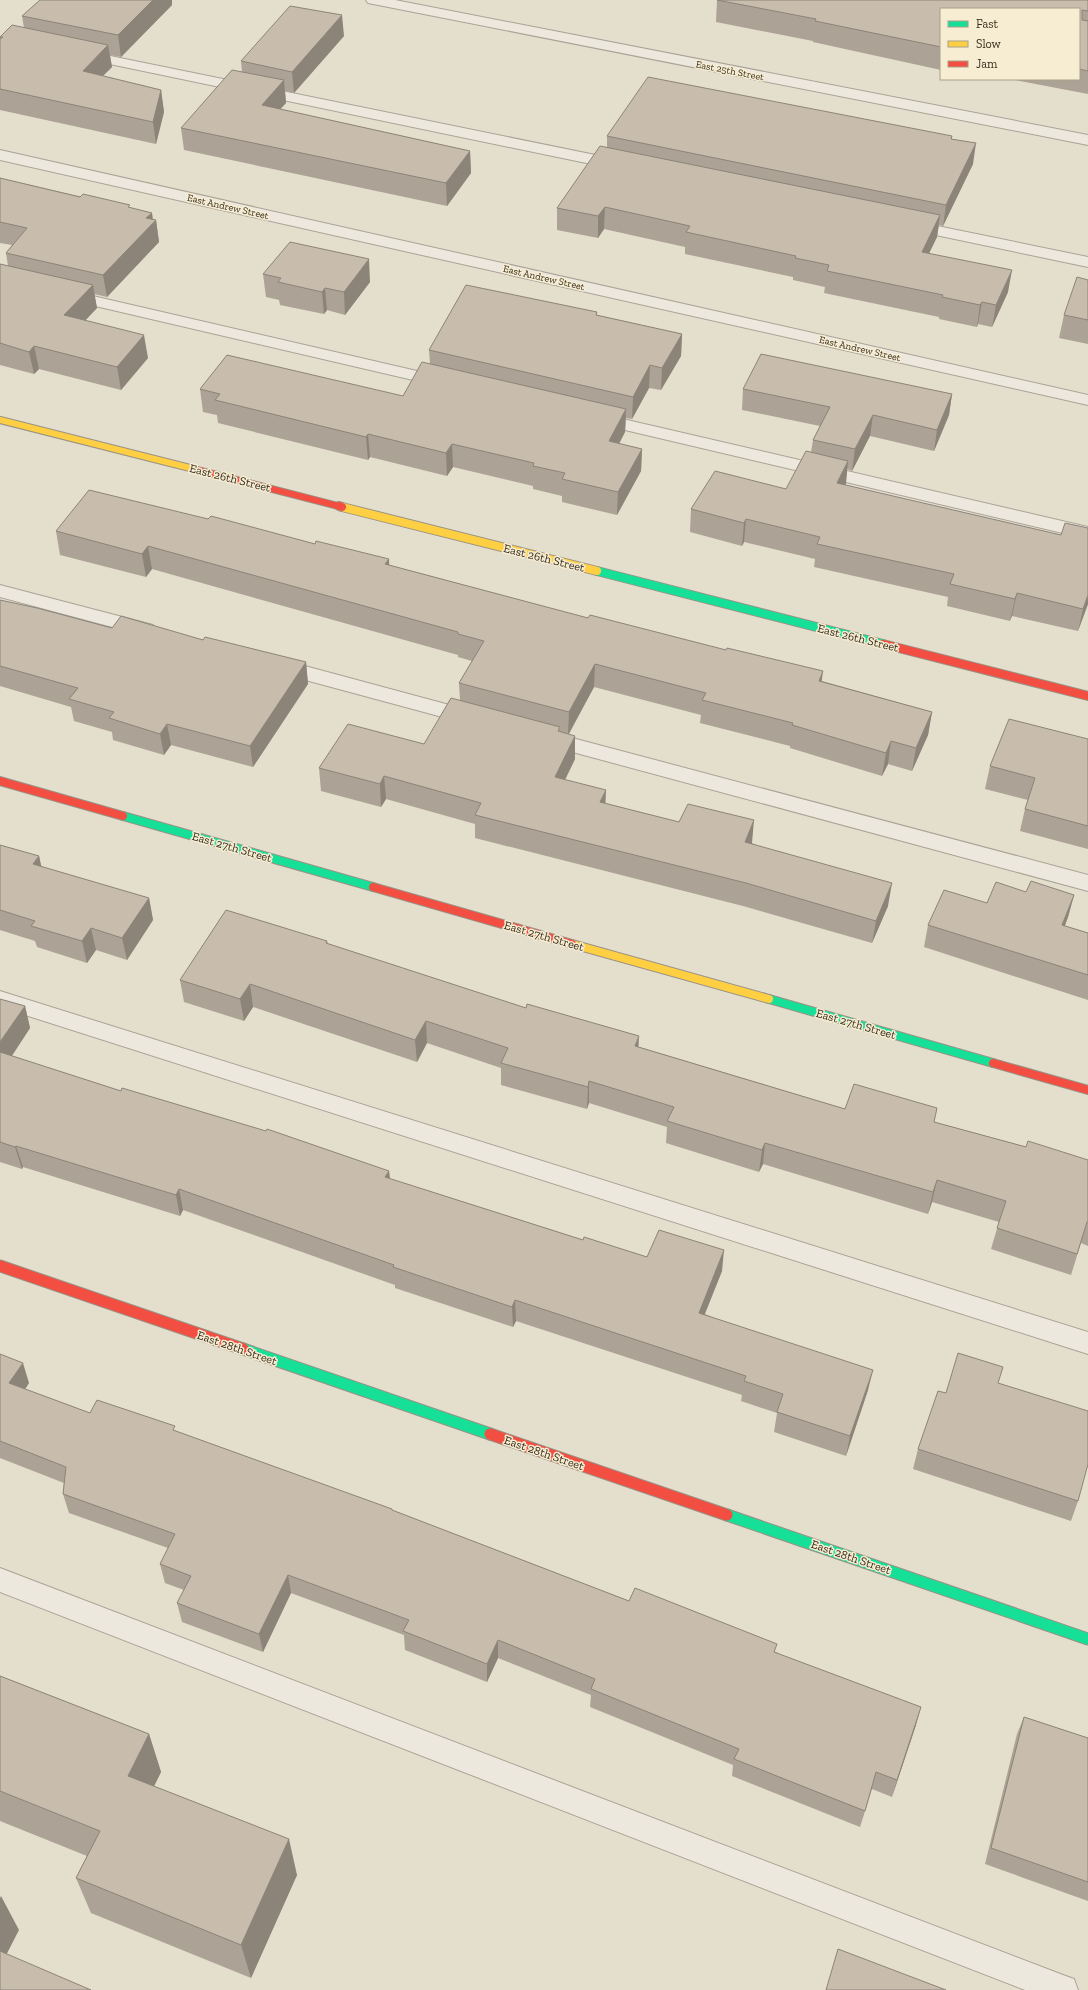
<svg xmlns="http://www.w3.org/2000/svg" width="1088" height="1990" font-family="'Zilla Slab',serif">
  <rect width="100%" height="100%" fill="#e4decc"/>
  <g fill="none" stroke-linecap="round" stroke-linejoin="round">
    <!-- lane casing -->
    <g stroke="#a9a396" stroke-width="2">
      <path id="lane" d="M81,50L620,160L625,162L628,165L625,168L620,170L76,57L74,54L76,51Z
        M908,220L1088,257V267L902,228L900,225L902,222Z
        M67,290L443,377L449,378L452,382L449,386L443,387L61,298L59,295L61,292Z
        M597,413L1088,527V539L591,422L588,418L591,414Z
        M0,585L153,625L156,630L153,635L146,636L0,597Z
        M279,659L479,713L482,718L479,723L472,725L272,671L269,666L272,661Z
        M546,731L1088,875V891L539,743L536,738L539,733Z
        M0,991L1088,1332V1354L0,1007Z
        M0,1568L1063,1975L1074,1979L1078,1990H1025L0,1592Z"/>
    </g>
    <!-- street casing -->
    <g stroke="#a9a396" stroke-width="2">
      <path id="street" d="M366,0H395L1088,135V145L373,4L368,3Z
        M0,150L1088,395V405L0,160Z"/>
    </g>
    <!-- fast-far1 casing -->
    <g stroke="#999285" stroke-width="10">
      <path id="fast-far1" d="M597,571L883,644
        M123,816L373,887
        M769,999L993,1063"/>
    </g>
    <!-- fast casing -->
    <g stroke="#999285" stroke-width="13">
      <path id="fast" d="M243,1349L490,1434
        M727,1515L1088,1639"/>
    </g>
    <!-- slow-far1 casing -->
    <g stroke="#999285" stroke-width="8">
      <path id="slow-far1" d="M0,420L194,469"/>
    </g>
    <!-- slow casing -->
    <g stroke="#999285" stroke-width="10">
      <path id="slow" d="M342,507L597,571
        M572,944L769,999"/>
    </g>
    <!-- jam-far2 casing -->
    <g stroke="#999285" stroke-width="8">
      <path id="jam-far2" d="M194,469L342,507"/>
    </g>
    <!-- jam-far1 casing -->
    <g stroke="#999285" stroke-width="10">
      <path id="jam-far1" d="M339,506L342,507
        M883,644L1088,696
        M0,781L123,816
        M373,887L572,944
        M993,1063L1088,1090"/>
    </g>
    <!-- jam casing -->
    <g stroke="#999285" stroke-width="13">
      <path id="jam" d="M0,1266L243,1349
        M490,1434L727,1515"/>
    </g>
    <!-- lane -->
    <use href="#lane" fill="#ece8de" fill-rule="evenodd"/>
    <!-- street -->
    <use href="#street" fill="#ece8de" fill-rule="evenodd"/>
    <!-- fast-far1 -->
    <use href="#fast-far1" stroke="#16e098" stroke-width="8"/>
    <!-- fast -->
    <use href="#fast" stroke="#16e098" stroke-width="11"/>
    <!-- slow-far1 -->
    <use href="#slow-far1" stroke="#ffcf43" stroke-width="6"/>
    <!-- slow -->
    <use href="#slow" stroke="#ffcf43" stroke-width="8"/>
    <!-- jam-far2 -->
    <use href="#jam-far2" stroke="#f24e42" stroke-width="6"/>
    <!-- jam-far1 -->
    <use href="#jam-far1" stroke="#f24e42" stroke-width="8"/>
    <!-- jam -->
    <use href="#jam" stroke="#f24e42" stroke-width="11"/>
  </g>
  <!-- wall -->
  <path fill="#aca295" d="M40,0H172V5L121,57L110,55L112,67L103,76L161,90L164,112L156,144L0,110V37L24,28L22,16Z
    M717,0H1088V94L1010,79H1079V9H941V70L813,42V41L716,22Z
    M344,36L294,93L285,91L286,103L280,109L470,151L471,173L447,206L184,150L181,128L242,72L241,61Z
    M607,136H952V139L973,164L943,226L939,225L937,237L929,253L1008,292L992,327L978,324L977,327L939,319V317L824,293L825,287L793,280V277L685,254V247L604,229L598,238L557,230V208L607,147Z
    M0,178L152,213L153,220H156L159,242L107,297L94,294L97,308L85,320L148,358L121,390L39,369L34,374L0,365V264L8,266L6,253L12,245L0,243Z
    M263,274L370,282L345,315L327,310L324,314L280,305L279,300L266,297Z
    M1088,280V344L1059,338L1064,315Z
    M597,312V315L682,334L681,356L661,390L649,388L632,419L626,418L625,432L619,444L642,449L641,471L617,515L562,502V496L533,489V486L453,467L447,476L370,457L368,460L218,423L217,415L203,412L200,389L403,396L430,364L429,350Z
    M743,389L952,394L949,415L934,451L870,436L852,471L847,469L845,485L1088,604L1078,631L1012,616L1010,621L947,606L948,597L814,567L815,559L744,542L742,546L690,532L691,509L786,489L811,452L813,440L820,426L742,410Z
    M208,519L315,544L389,559V565L822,681L932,712L928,735L912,771L888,764L882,776L790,748V746L700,723L701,715L594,687L569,734L575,759L565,780L605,803L752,843L888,906L872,943L743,906L475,838V824L386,799L381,807L321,791L319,768L424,744L460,700L459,683L472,661L458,657V655L152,569L146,577L60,555L56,531Z
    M0,600L112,628L203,640L306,662L308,684L253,767L171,745L164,755L113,740L112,732L74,721L71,707L0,686Z
    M1088,739V849L1020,831L1025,809L1028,800L985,789L990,766Z
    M0,845L39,856L41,867L149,898L153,920L127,960L96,950L87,963L37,947L35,941L0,930Z
    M1026,892L1074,895L1068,917L1065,926L1088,933V1000L924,947L928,925L987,903Z
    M327,941L328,944L639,1047L845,1109L934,1122L1026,1147L1088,1160V1246L1081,1243L1071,1275L991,1249L999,1222L932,1202L928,1214L763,1164L759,1172L666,1143L667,1127L589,1103L587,1109L501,1085V1068L427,1043L417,1062L253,1007L244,1021L184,1002L180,980Z
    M0,999L25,1006L30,1028L12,1056L121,1091L389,1171L390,1179L583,1240L647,1257L722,1271L705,1314L868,1390L846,1456L774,1432L777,1413L741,1401L742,1395L516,1321L513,1327L395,1288V1285L183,1210L180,1216L23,1167L22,1169L0,1162Z
    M0,1354L29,1383L25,1389L90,1413L176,1431L393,1511L629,1601L776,1652L916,1725L892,1797L872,1789L860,1827L732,1776L733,1765L590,1707L591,1695L498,1658L487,1682L405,1650L404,1635L291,1593L263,1652L182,1622L177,1603L184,1590L165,1583L160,1564L168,1548L69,1513L63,1494L64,1483L0,1458Z
    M998,1383L1078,1501L1071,1521L913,1469L918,1449L946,1393Z
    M0,1676L149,1734L161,1772L154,1786L297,1875L251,1978L91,1913L76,1878L87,1856L0,1821Z
    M1024,1717L1088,1738V1901L985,1864L1017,1734Z"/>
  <!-- shaded-wall -->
  <path fill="#8c8479" d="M153,0H172V5L121,57L118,35Z
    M342,15L344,36L294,93L292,72Z
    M108,45L112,67L86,92L83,71Z
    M284,80L286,103L264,127L262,105Z
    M161,90L164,112L156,144L153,122Z
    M976,143L973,164L943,226L946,205Z
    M470,151L471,173L447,206L446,183Z
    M605,207L604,229L598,238V216Z
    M152,213L153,224L156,220L159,242L107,297L103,275L146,218Z
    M940,215L937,237L919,274L922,252Z
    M369,259L370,282L345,315L344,292Z
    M1012,270L1008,292L992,327L996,305Z
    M93,285L97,308L69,338L64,315Z
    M325,288L327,310L324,314L322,292Z
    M982,302L978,324L977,327L980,305Z
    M682,334L681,356L661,390L662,368Z
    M144,335L148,358L121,390L117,367Z
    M34,346L39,369L34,374L29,352Z
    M650,365L649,388L632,419L633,397Z
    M952,394L949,415L934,451L937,430Z
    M626,409L625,432L608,464L609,441Z
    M873,415L870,436L852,471L855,449Z
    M368,434L370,457L368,460L366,437Z
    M452,444L453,467L447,476L446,453Z
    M642,449L641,471L617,515L618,492Z
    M848,461L846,484L834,506L837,483Z
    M746,519L744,542L742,546L744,523Z
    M148,546L152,569L146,577L142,554Z
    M389,559L390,582L385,564Z
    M1017,593L1012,616L1010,621L1015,599Z
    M1088,595V604L1078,631L1083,609Z
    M306,662L308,684L253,767L250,746Z
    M595,664L594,687L568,735L569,712Z
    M823,671L820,694L819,681Z
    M932,712L928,735L912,771L916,748Z
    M167,724L171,745L164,755L160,734Z
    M575,736V759L555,800V777Z
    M891,741L888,764L882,776L886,753Z
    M384,776L386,799L381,807L380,784Z
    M606,790L605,813L600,802Z
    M754,820L752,843L743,864L745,842Z
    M39,856L44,878L33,864Z
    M892,883L888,906L872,943L876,921Z
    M1074,895L1068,917L1056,947L1062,925Z
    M149,898L153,920L127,960L122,938Z
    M91,928L96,950L87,963L82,941Z
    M250,984L253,1007L244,1021L240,999Z
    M25,1006L30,1028L1,1072L0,1070V1042Z
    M426,1021L427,1043L417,1062L415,1040Z
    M639,1036L638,1058L635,1046Z
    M589,1081V1103L587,1109L588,1087Z
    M765,1143L763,1164L759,1172L762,1150Z
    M16,1146L23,1167L22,1169L15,1147Z
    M389,1171L391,1192L385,1177Z
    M937,1180L932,1202L928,1214L933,1192Z
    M179,1189L183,1210L180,1216L176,1195Z
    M724,1250L722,1271L697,1333L699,1313Z
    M515,1300L516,1321L513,1327L512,1307Z
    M23,1363L29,1383L16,1403L9,1383Z
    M873,1370L868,1390L846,1456L850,1436Z
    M288,1575L291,1593L263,1652L259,1634Z
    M498,1640V1658L487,1682V1664Z
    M921,1707L916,1725L892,1797L897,1780Z
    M149,1734L161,1772L141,1813L128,1776Z
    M289,1839L297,1875L251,1978L241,1945Z
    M1,1896L19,1930L0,1967V1898Z"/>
  <!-- building -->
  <path fill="#c8bcad" stroke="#8c8479" d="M40,0H153L118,35L22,16Z
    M717,0H1088V11L1082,10V20L1088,21V71L1079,69V9H941V47L815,21L816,19Z
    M290,6L342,15L292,72L241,61Z
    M12,25L108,45L83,71L161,90L153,122L0,89V39L3,37H0Z
    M232,70L284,80L262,105L470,151L446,183L181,128Z
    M648,77L952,136L951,139L976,143L946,205L607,136Z
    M600,146L940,215L922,252L1012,270L996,305L982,302L980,305L942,297L943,295L827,271L829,265L795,258L796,256L686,232L690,226L605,207L598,216L557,208Z
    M0,178L80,197L83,194L130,205L128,207L152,213L146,218L156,220L103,275L6,253L27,228L0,222Z
    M290,242L369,259L344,292L325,288L322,292L278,282L281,278L263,274Z
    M0,264L93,285L64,315L144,335L117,367L34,346L29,352L0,343Z
    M1077,277L1088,280V320L1064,315Z
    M466,285L597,312L596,315L682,334L662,368L650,365L633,397L429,350Z
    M761,354L952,394L937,430L873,415L855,449L813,440L830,407L743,389Z
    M227,355L403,396L422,362L626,409L609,441L642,449L618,492L562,479L565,473L533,466L534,463L452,444L446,453L368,434L366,437L215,400L220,394L200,389Z
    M806,451L848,461L837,483L1061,535L1065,523L1088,528V595L1083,609L1017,593L1015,599L950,584L954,574L817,544L820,537L746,519L744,523L691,509L715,471L786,489Z
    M89,490L208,519L211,516L315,544L316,541L389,559L385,564L588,618L590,615L726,650L727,648L823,671L819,681L932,712L916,748L891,741L886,753L792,725L793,723L702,700L706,693L595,664L569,712L459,683L484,641L458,634V632L148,546L142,554L56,531Z
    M0,600L37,608L112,628L121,616L203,640L205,637L306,662L250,746L167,724L160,734L109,718L114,712L69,699L78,688L0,666Z
    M451,698L560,727L558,731L575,736L555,777L606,790L600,802L679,822L688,804L754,820L745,842L892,883L876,921L746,883L475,815L481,803L384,776L380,784L319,768L348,724L424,744Z
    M1009,719L1088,739V826L1025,809L1035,778L990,766Z
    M0,845L39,856L33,864L149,898L122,938L91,928L82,941L31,926L35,921L0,910Z
    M1031,881L1074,895L1062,925L1088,933V975L928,925L944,890L987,903L996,882L1026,892Z
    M226,910L327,941L326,943L526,1008L527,1004L639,1036L635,1046L845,1109L854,1084L937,1108L934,1122L1026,1147L1028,1141L1088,1160V1222H1087L1077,1254L997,1228L1006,1201L937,1180L933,1192L765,1143L762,1150L667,1121L674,1107L589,1081L588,1087L501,1063L508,1048L426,1021L415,1040L250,984L240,999L180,980Z
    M0,999L25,1006L0,1042Z
    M0,1052L121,1091L122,1088L266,1131L267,1129L389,1171L385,1177L583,1240L584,1237L647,1257L659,1230L724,1250L699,1313L873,1370L850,1436L777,1412L783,1394L744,1381L746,1376L515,1300L512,1307L393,1267L394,1265L179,1189L176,1195L16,1146L15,1147L0,1142Z
    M958,1353L1003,1367L998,1383L1088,1411V1464L1078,1501L918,1449L938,1391L946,1393Z
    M0,1354L23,1363L9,1383L90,1413L97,1400L175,1426L173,1430L392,1509V1510L629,1601L635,1588L777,1644L774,1652L921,1707L897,1780L876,1772L865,1811L734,1759L739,1749L591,1689L595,1679L498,1640L487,1664L403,1631L409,1620L288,1575L259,1634L177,1603L191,1576L160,1564L175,1534L63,1494L66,1467L0,1441Z
    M0,1676L149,1734L128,1776L289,1839L241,1945L76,1878L100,1831L0,1791Z
    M1024,1717L1088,1738V1882L991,1848Z
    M838,1949L946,1990H826Z
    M0,1951L91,1990H0Z"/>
  <g text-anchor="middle" stroke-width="3" stroke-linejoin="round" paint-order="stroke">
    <!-- far-street labels -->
    <g font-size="10" fill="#382c1d" stroke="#f6edd2">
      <text transform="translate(730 70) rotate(11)" y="4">East 25th Street</text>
      <text transform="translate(228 206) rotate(13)" y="4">East Andrew Street</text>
      <text transform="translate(544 277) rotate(13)" y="4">East Andrew Street</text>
      <text transform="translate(860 348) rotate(13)" y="4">East Andrew Street</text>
    </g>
    <!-- street labels -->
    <g font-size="12" fill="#382c1d" stroke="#f6edd2">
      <text transform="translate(230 478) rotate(14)" y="4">East 26th Street</text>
      <text transform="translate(544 558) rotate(14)" y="4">East 26th Street</text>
      <text transform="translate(858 638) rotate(14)" y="4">East 26th Street</text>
      <text transform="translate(232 847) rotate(16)" y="4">East 27th Street</text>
      <text transform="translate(544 936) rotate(16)" y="4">East 27th Street</text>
      <text transform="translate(856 1024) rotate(16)" y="4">East 27th Street</text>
      <text transform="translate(237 1348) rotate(19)" y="4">East 28th Street</text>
      <text transform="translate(544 1453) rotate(19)" y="4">East 28th Street</text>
      <text transform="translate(851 1557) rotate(19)" y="4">East 28th Street</text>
    </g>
  </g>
  <!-- legend -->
  <rect x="940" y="8" width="140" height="72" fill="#f6edd2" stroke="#aaa08a"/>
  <rect x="948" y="21" width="20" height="6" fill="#16e098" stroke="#aaa08a"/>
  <text x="976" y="28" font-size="12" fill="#382c1d">Fast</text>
  <rect x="948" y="41" width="20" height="6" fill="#ffcf43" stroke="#aaa08a"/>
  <text x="976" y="48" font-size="12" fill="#382c1d">Slow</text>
  <rect x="948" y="61" width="20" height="6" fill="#f24e42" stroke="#aaa08a"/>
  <text x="976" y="68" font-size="12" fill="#382c1d">Jam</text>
</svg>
